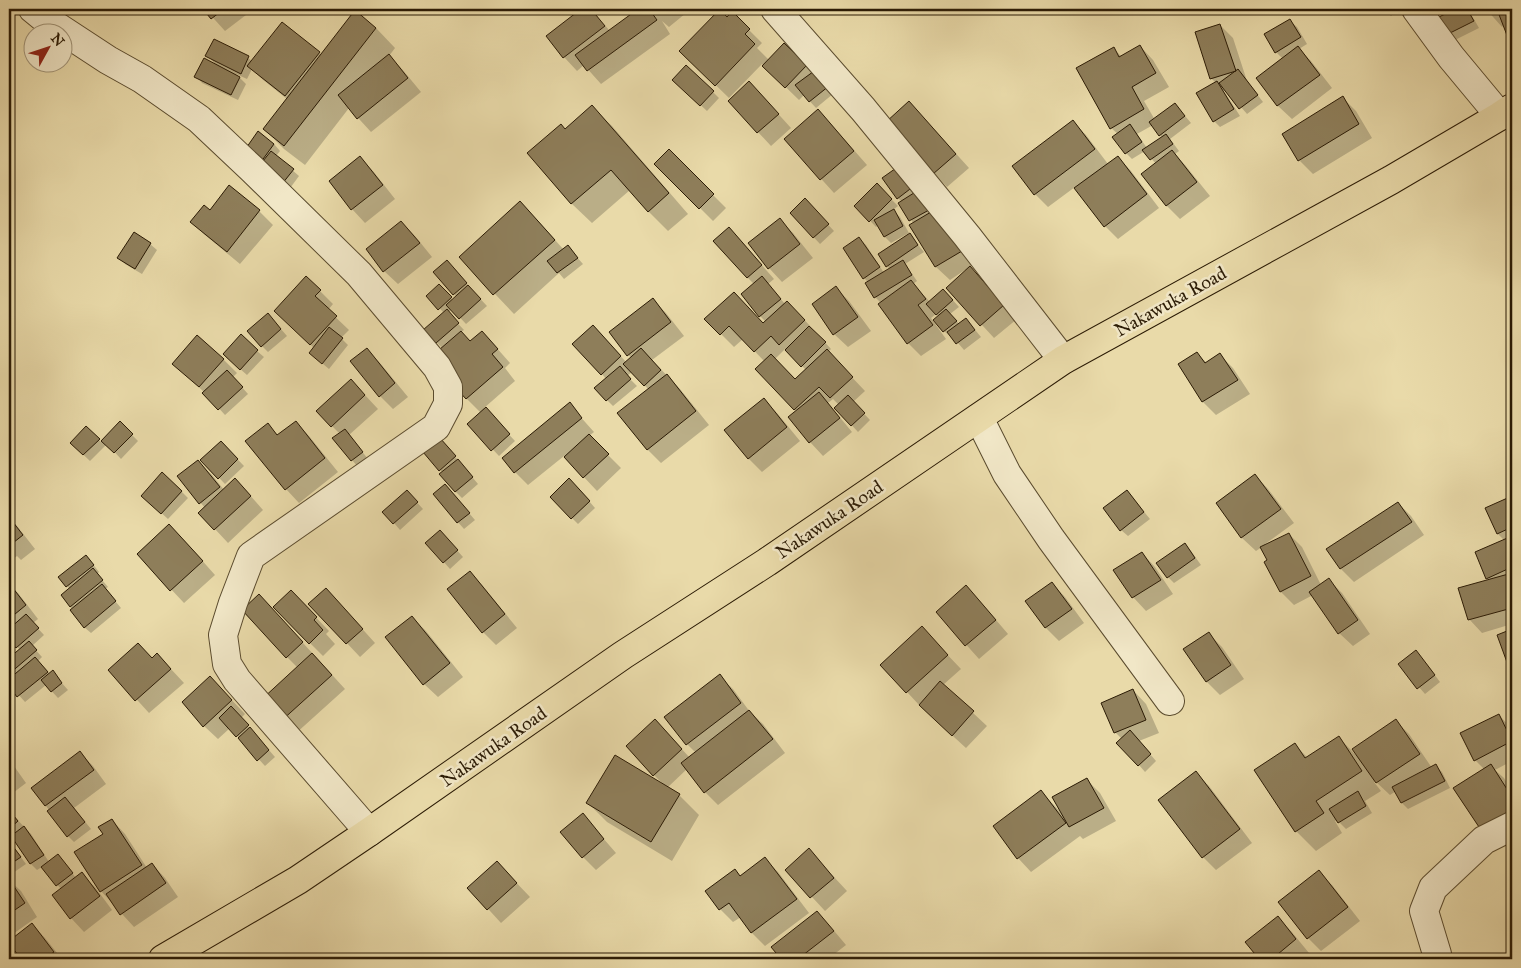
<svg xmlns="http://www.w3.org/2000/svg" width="1521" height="968" font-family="'IM FELL Great Primer',serif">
  <rect width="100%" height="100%" fill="#e9daa9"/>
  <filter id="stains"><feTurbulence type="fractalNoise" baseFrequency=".004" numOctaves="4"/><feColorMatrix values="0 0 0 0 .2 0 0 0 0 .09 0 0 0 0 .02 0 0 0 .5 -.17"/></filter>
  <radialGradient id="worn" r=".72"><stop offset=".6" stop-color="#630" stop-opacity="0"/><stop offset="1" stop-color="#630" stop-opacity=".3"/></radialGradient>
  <!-- shadow -->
  <path fill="#0003" fill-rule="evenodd" d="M205,9H241L246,15L225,31Z
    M583,9H590L610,31L640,9H691L669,27L662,21L670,34L601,84L584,65L577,71L564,57L548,37Z
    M1306,9H1320L1312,14Z
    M1384,9H1399L1391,16Z
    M1458,9H1468L1479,28L1453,41L1438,19Z
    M1486,9H1512V40L1510,38L1504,25L1502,27Z
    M355,12L376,28L395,48L389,56L402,69L421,92L371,132L349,108L305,165L284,149L264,129L287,99L262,79L252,69L247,79L236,74L246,84L238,100L202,83L196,76L216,65L207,55L215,40L248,58L253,62L319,53L322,55Z
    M727,19L749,30L762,43L757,48L769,60L784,44L813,73L839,89L816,108L804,95L799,100L762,64L729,98L694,64Z
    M1290,21L1297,27L1307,44L1299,49L1311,61L1332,88L1292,119L1278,106L1258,78L1283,59L1276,52Z
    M1220,25L1233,38L1247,81L1263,102L1247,114L1227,91H1224L1240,116L1220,127L1214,121L1216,83L1211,78Z
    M1140,46L1153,60L1169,87L1144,101L1155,120L1175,104L1191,123L1170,139L1179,151L1175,154L1185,165L1210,196L1180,219L1167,206L1143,174L1156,164L1145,151L1132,159L1126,153L1118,134L1111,128L1114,49L1122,57ZM1153,125L1162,138L1147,148L1137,134Z
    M680,86L713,92L719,98L707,111Z
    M762,96L791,128L771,146L729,101Z
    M1343,98L1356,111L1372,138L1313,174L1299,160L1283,134Z
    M592,107L612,126L688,214L668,231L648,211L630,190L592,223L572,204L528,154L566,130Z
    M922,116L969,168L947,187L888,122Z
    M1073,122L1086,135L1108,164L1118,157L1131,171L1159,208L1118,239L1105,226L1075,187L1048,207L1035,194Z
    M831,124L867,165L834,193L785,139Z
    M274,144L280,151L276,156L299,176L285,195L250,160Z
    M669,151L726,208L713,221L656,164Z
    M360,158L373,171L395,199L365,223L352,209L330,181Z
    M899,167L974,265L970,267L1017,319L994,338L948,288L966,271L965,270L950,280L936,267L911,226L914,224L900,204L902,202L898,198Z
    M877,185L898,206L893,210L900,217L909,233L891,243L885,237L878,225L876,227L856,206Z
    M229,187L259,211L273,225L240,264L205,235L192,222L210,212Z
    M811,206L834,231L820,244L791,213Z
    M780,220L793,233L813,258L782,282L769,268L749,243Z
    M401,222L415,236L432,257L398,284L384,271Z
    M539,222L564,250L568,247L583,264L564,279L559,273L514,314L460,257Z
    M134,234L150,244L157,250L142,274L125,264L119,257Z
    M910,235L924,252L905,264L917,281L913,284L930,302L950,297L959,307L950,314L959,324L966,319L981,337L964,350L952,336L951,337L944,331L939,317L936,314L931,318L946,339L921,356L908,343L881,303L875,297L869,283L864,278L859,238L866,245L884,273L890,269L887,266Z
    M742,242L774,279L768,284L785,304L800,315L831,349L828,352L865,391L853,402L870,420L858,432L836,408L839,405L833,399L828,403L852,432L823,456L810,442L789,417L797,412L757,369L765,362L743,339L734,347L706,319L764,324L766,322L760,316L754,284L748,278ZM785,349L806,370L795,380L775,359Z
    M454,268L472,290L487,306L466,324L452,309L448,313L464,330L461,332L471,342L495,346L510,363L505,368L515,381L484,408L515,441L499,456L469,424L481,413L466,398L443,349L425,330L444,313L428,296L439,285L453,300L457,297L454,294Z
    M836,288L849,301L871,331L848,347L834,334Z
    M320,291L333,304L328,310L349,330L341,338L348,345L329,369L317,359L314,348L275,311Z
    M653,300L666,313L684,336L652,360L680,389L709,425L661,463L648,450L619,414L649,390L632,372L627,376L637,386L613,406L607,400L606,379L602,374L606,340L627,363L632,358L628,355Z
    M274,321L287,336L268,352L262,346Z
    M367,350L380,363L408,397L393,409L380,396Z
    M257,351L264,357L247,375L231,361Z
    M1197,354L1207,363L1220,355L1233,368L1250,394L1216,415L1203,402L1180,365Z
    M223,359L237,373L233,377L248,394L225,415L204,392L174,364Z
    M364,394L378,409L349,435L368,459L358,467L352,460L340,434L332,426Z
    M764,400L777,413L800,441L762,472L748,458Z
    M569,404L594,432L589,436L621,468L597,491L564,456L528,485L515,472Z
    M296,422L309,436L338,472L299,503L286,489L247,441L268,425L279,436Z
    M120,423L138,441L121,459L107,444L90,461L71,443L86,427L101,442Z
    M221,442L244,466L225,484L202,460Z
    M446,446L478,484L462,498L456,492L443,473L425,453Z
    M198,461L212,475L224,490L248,493L263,510L228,543L200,513L205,508L179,477Z
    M1255,475L1268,489L1294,523L1265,544V546L1289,534L1302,547L1321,585L1329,580L1342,593L1370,634L1353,646L1339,633L1313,595L1294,605L1281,592L1266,562L1269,561L1262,547L1256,551L1242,538L1217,503Z
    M576,486L595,508L578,524L572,518Z
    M181,491L188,498L168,519L149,502Z
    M1127,491L1150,519L1128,536L1121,530Z
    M451,492L475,520L464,529L434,495Z
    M1512,497V624L1482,633L1469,619L1490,580L1487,578L1505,541L1498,534L1487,509Z
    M413,498L423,509L400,530L394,523Z
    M1398,503L1411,516L1424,535L1354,582L1341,569Z
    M9,517L17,526L35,549L21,560L17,556L9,562Z
    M446,538L463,557L450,569L427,543Z
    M183,539L215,575L184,603L138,554Z
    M1185,545L1191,551L1201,565L1174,583L1168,577Z
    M1142,553L1155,567L1173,594L1146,611L1133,597Z
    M92,563L99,572L97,574L108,587L105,589L121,608L91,633L84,627L70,606V589L67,586Z
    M470,572L483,586L517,628L496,645L483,632Z
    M1052,583L1065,597L1084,623L1059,641L1046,628Z
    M9,584L18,593L38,619L33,623L44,635L32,646L42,657L38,661L50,674L52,672L68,690L58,698L46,685L25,702L9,684V660L20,650L9,638Z
    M966,587L979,600L1008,634L979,659L937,612Z
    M339,603L375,643L360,657L310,604Z
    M304,605L329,631L326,634L335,644L323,656L310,643Z
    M272,609L345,689L294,735L281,721L298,668L287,657Z
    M412,617L426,631L463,677L438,697L424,684L387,638Z
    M922,628L961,669L943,685L987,726L966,748L920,706L882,665Z
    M1208,633L1222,647L1244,679L1220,695L1207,682L1185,649Z
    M1422,658L1440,682L1425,694L1399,664Z
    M153,659L170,668L184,683L149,713L110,670Z
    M719,676L733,689L750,712L763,724L785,753L718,805L705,792L687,769L667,788L679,795L699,815L672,861L607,822L588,803L663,784L654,775L668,734L690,758L696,753L687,744Z
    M210,677L245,714L241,718L275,757L265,766L230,728L218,739L204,726Z
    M1133,690L1146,704L1159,733L1139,741L1156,761L1145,772L1139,765L1122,739L1115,732Z
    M1499,715L1512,729V761L1495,770L1504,778L1512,791V836L1484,769L1475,760Z
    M1396,721L1409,734L1432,768L1436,766L1442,772L1450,788L1408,809L1402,803L1396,791L1390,795L1375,781L1374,782L1381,791L1365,801L1372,813L1346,829L1337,820L1335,821L1342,833L1316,851L1296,831L1255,770L1294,744L1308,758L1339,738L1358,757Z
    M80,753L93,766L106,784L74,808L91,829L74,842L68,836L33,788Z
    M9,759L26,783L9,796Z
    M1196,773L1209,786L1252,843L1216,870L1203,857Z
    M1087,780L1100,793L1116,821L1083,839L1080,836L1031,872L1018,858L1041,792L1054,805L1062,814Z
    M9,811L31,834L49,862H64L76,878L81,874L95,887L112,910L84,932L71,918L54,895L61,889L42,867L37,870L31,864L13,837L11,839L9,836Z
    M583,815L616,853L596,870L583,857Z
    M112,820L125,834L147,868L152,864L165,878L178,897L134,927L101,891L76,852L104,834Z
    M9,841L26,864L10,875L9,874Z
    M809,850L847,891L825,911L787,870Z
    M765,859L778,872L809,913L765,946L752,933L741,917L733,922L720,909L735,870L741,877Z
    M1318,872L1332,885L1360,921L1321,951L1308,938Z
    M510,876L530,897L501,923L469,888Z
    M9,880L21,891L37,917L10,936L9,934Z
    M817,913L830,926L846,945L828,959H782L773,947Z
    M1277,918L1291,931L1309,953L1301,959H1261L1247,942Z
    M32,924L45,938L62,959H23L10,942Z
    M9,953L15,959H9Z"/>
  <!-- building -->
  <path fill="#8e7e5a" stroke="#2b1b05" d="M203,9H224L211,19Z
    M581,9H591L605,26L563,58L546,36Z
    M638,9H649L657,20L587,71L575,55Z
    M720,9L727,17L732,11L750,29L745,34L755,44L715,86L679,51Z
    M1455,9H1467L1474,21L1446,35L1437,18Z
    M1506,9H1512V37L1508,38L1498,12Z
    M355,10L376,28L284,146L263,129Z
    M1290,19L1301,37L1275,53L1264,34Z
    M282,22L320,52L285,96L247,66Z
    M1220,24L1236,71L1210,79L1195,32Z
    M214,39L249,56L241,74L205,56Z
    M784,43L807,65L785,88L762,66Z
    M1140,45L1156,73L1132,87L1144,109L1110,129L1076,68L1114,47L1119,57Z
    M1298,46L1320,75L1277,106L1256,78Z
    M389,54L408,78L357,119L338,95Z
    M204,58L240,77L231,95L194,77Z
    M686,65L714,91L700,106L672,80Z
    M821,66L834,82L809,102L795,85Z
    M1238,69L1258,95L1239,109L1219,83Z
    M749,81L779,114L757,133L728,101Z
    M1217,81L1234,109L1213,122L1196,93Z
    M1343,96L1359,124L1298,161L1282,134Z
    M909,101L956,154L933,174L886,122Z
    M1175,103L1185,116L1159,136L1149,122Z
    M592,105L669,193L648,212L611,170L571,204L527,153L561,124L565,129Z
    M818,109L854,151L820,180L784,139Z
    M1073,120L1095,149L1034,195L1012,166Z
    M1130,124L1142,142L1125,154L1112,137Z
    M258,131L274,144L258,166L242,154Z
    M1166,134L1173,144L1150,160L1142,150Z
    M669,149L714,194L699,209L654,164Z
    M1172,150L1197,182L1166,206L1141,174Z
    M271,151L294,169L278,189L255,171Z
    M360,156L383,185L351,210L329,181Z
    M1118,156L1147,194L1104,227L1074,188Z
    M899,166L914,186L897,199L882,178Z
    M877,183L892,199L869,222L854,206Z
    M229,185L260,210L227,252L190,222L204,205L210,210Z
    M917,191L929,210L909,221L898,203Z
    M805,198L829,224L813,238L790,213Z
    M520,201L555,240L493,295L459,257Z
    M894,209L903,226L884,237L874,220Z
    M936,209L962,251L935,267L909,225Z
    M780,218L800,244L768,269L748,243Z
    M401,221L420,243L383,272L366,249Z
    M729,227L762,265L747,278L713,241Z
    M134,232L151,243L135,269L117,258Z
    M910,233L918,245L886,267L878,254Z
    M859,237L880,267L863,279L843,248Z
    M568,245L578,258L557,273L547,261Z
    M447,260L467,283L453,295L433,272Z
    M903,260L912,275L874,298L865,283Z
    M970,266L1004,305L980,326L946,288Z
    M306,276L321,290L315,296L337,316L310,345L274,311Z
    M762,276L781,299L759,317L741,294Z
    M911,280L926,299L918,305L933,325L907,344L878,304Z
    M439,284L452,297L438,310L426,296Z
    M468,285L481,299L459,319L446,305Z
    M836,286L858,317L833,335L812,304Z
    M943,289L953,300L936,315L926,304Z
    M734,292L763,323L787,301L805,320L779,345L771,336L754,352L729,326L720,335L704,319Z
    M653,298L671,322L627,356L609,332Z
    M447,309L459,323L436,343L423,330Z
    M946,309L957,321L943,332L933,320Z
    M268,313L281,329L261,347L247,331Z
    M966,318L975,330L956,344L947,332Z
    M593,325L621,356L601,375L572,344Z
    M809,326L826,342L801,367L785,350Z
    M329,327L343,338L322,364L309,353Z
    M461,331L470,341L482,331L498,349L492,354L503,367L466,399L447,378L425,362Z
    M241,334L258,350L240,370L223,354Z
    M197,335L224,359L199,387L172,364Z
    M367,348L395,383L379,397L350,361Z
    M641,348L661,370L644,386L623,364Z
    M827,349L853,377L830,398L819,387L794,410L755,369L771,354L795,379Z
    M1197,352L1205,363L1220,353L1238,380L1202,402L1178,364Z
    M620,366L631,379L606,401L594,388Z
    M227,370L243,387L218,410L202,393Z
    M667,374L696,411L647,450L617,413Z
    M351,379L365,395L331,427L316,411Z
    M819,392L840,418L809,443L788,417Z
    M848,395L865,413L851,426L834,408Z
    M764,398L787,427L748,459L724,430Z
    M570,402L582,418L514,473L502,458Z
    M486,407L510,434L491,451L467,424Z
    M120,421L133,434L114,453L101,441Z
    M296,421L325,458L285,490L245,441L268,423L277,435Z
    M86,426L100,439L83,455L70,443Z
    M345,429L363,452L351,461L332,438Z
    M589,434L609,454L583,478L564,457Z
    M440,438L456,456L439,471L423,452Z
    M221,441L238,459L218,479L200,460Z
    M458,459L473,477L455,492L439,474Z
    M198,460L220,487L199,504L177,476Z
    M162,472L182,491L161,514L141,496Z
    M1255,474L1281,509L1241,538L1216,503Z
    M235,478L251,496L214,530L198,513Z
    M569,478L590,501L571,519L550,497Z
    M445,484L470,513L457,523L433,494Z
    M407,490L418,502L393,524L382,512Z
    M1127,490L1144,512L1120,531L1103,508Z
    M1512,496V527L1497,534L1485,508Z
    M1398,502L1412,522L1340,569L1326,549Z
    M9,517L23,535L9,546Z
    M169,524L203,561L170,591L137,554Z
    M440,530L458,550L443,563L425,543Z
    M1289,533L1311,576L1280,592L1264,562L1267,560L1260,547Z
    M1512,536V567L1486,579L1475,552Z
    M1185,543L1195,558L1167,578L1156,563Z
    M1142,552L1161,580L1132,598L1113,570Z
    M86,555L94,565L66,587L58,577Z
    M93,568L103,580L70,607L61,595Z
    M470,571L505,614L482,633L447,589Z
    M1512,573V608L1468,620L1458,588Z
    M1329,578L1358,620L1338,634L1309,592Z
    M1052,582L1072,609L1045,628L1025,601Z
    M9,583L26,605L9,619Z
    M102,584L116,601L84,628L70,610Z
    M966,585L996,620L965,646L936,612Z
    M326,588L363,629L346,644L308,604Z
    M291,590L317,617L314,620L323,630L309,644L273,607Z
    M259,594L303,642L286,658L242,610Z
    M26,614L39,628L16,648L9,640V629Z
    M412,616L450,663L423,685L385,637Z
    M922,626L948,655L906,693L880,665Z
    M1512,629V676L1497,635Z
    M1209,632L1231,665L1206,682L1183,649Z
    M29,641L37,650L9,674V658Z
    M138,643L152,658L157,653L171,669L135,701L108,670Z
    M1416,650L1435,675L1417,689L1398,664Z
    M312,653L332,675L280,722L261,700Z
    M35,657L48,672L17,697L9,686V679Z
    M53,670L62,683L51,692L41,680Z
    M720,674L741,703L686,745L664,717Z
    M210,676L232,700L203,727L182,702Z
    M940,681L974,711L952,736L919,705Z
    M1133,689L1146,720L1114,733L1101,703Z
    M231,706L249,725L236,737L219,718Z
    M749,710L773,739L704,793L681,763Z
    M1499,714L1512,741L1474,761L1460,733Z
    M655,719L682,749L653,776L626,746Z
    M1396,719L1420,754L1376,783L1352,749Z
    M250,727L269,750L257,761L238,738Z
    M1130,730L1151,754L1138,766L1116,743Z
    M1339,736L1362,771L1316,801L1324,813L1295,832L1254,770L1295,743L1305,758Z
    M80,751L94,770L45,806L31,788Z
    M615,755L680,794L651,842L586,803Z
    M1436,764L1445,781L1401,803L1392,787Z
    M1491,764L1512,797V815L1483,833L1453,788Z
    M1196,771L1240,829L1202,858L1158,800Z
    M1087,778L1104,808L1069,827L1052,797Z
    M1041,790L1066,823L1017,859L993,826Z
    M1358,791L1366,806L1338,823L1329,809Z
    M65,797L85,822L67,837L47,811Z
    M9,810L18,821L9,829Z
    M583,813L604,839L582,858L560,832Z
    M112,819L142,865L100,892L74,852L103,834L98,827Z
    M24,826L44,855L30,864L11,836Z
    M9,841L21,857L9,865Z
    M809,848L834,878L810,898L785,870Z
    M58,854L73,873L56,886L41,867Z
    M765,857L797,899L751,933L729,903L719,910L705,891L735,869L740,876Z
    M497,861L517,883L487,910L467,888Z
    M152,863L166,883L120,915L106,894Z
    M1319,870L1348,907L1307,939L1278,902Z
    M82,872L100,896L70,919L52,895Z
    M9,879L25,903L9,914Z
    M817,911L834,931L798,959H781L771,947Z
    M1278,916L1296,939L1272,959H1259L1245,942Z
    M32,923L54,952L44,959H21L9,943V941Z"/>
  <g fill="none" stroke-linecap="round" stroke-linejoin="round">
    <!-- minor casing -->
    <g stroke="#5a4b2e" stroke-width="30">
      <path id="minor" d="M33,9L44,18L108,60L142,79L199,119L252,169L359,274L437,367L448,387V404L436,427L251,556L233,603L223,635L227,664L237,680L369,832
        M775,9L863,109L967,236L1063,360
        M1416,9L1451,57L1500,116
        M979,418L1007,474L1051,539L1170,701
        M1437,959V954L1424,911L1433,888L1484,840L1512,826"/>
    </g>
    <!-- major casing -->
    <g stroke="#2b1b05" stroke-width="30">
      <path id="major" d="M163,959L298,880L369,832L623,655L767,562L1063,360L1391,180L1500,116L1512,108"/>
    </g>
    <!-- minor -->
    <use href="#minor" stroke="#f1e7c7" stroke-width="28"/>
    <!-- major -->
    <use href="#major" stroke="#e9daa9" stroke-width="28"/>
  </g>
  <g text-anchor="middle" stroke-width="5" stroke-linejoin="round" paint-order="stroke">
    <!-- street labels -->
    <g font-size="19" fill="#2b1b05" stroke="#f1e7c7">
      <text transform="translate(1170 301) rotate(-29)" y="7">Nakawuka Road</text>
      <text transform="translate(829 519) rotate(-34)" y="7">Nakawuka Road</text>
      <text transform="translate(493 746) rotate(-35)" y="7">Nakawuka Road</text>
    </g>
  </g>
  <!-- margin -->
  <rect width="1521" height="968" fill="none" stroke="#e9daa9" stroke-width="30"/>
  <rect x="10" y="10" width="1501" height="948" fill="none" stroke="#2b1b05" stroke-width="2.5"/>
  <rect x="15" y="15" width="1491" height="938" fill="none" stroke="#2b1b05"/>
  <!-- north arrow -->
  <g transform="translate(48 48) rotate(50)"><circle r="24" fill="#f1e7c7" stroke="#a29579"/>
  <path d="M0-4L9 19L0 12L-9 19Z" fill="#8f2418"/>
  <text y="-8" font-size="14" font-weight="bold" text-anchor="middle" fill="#2b1b05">N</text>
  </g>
  <rect width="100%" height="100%" filter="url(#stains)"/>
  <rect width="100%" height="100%" fill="url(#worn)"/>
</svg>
